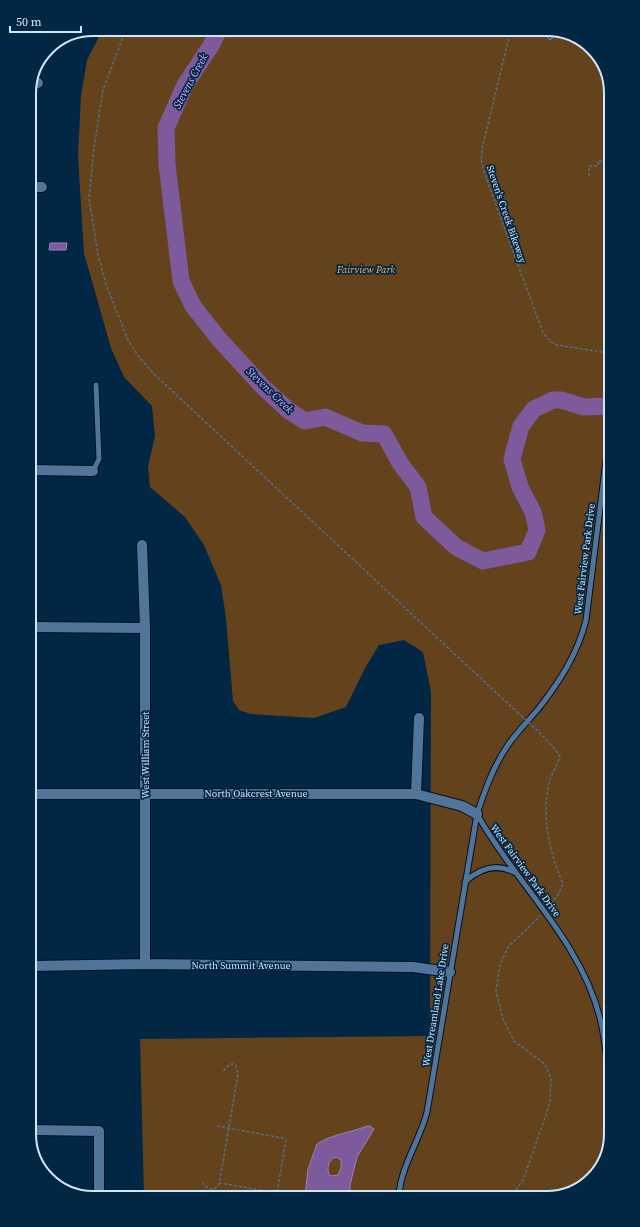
<svg xmlns="http://www.w3.org/2000/svg" width="640" height="1227" font-family="'Source Serif 4',serif">
  <rect width="100%" height="100%" fill="#012745"/>
  <!-- green -->
  <path fill="#64431c" d="M103,29H552L586,42L606,69L611,1134L600,1170L571,1193L144,1197L140,1039L430,1036L431,692L423,652L404,640L379,645L365,668L346,707L314,718L251,714L239,710L233,701L226,618L221,585L204,545L185,517L150,487L148,467L155,436L152,406L124,377L111,348L84,253L78,156L81,96L87,60Z"/>
  <!-- water -->
  <path fill="#7d5a9b" stroke="#9684b8" fill-rule="evenodd" d="M50,243H67L66,250H49Z
    M367,1126H370L374,1129L357,1157L350,1185V1195L305,1196L308,1169L317,1144C332,1134 350,1133 367,1126ZM336,1157L341,1160V1168L338,1175L330,1176C326,1169 328,1160 336,1157Z"/>
  <g fill="none" stroke-linecap="round" stroke-linejoin="round">
    <!-- river -->
    <path stroke="#7d5a9b" stroke-width="17" d="M219,29L212,44L185,85L166,128L167,164L181,281L193,306L219,339L262,386L288,410L305,421L325,417L362,433L384,434L400,463L418,487L424,517L456,547L483,561L528,552L537,530L533,512L520,487L512,459L521,426L534,409L553,400H561L584,407L608,406"/>
  </g>
  <!-- building -->
  <path fill="#18588c" stroke="#7097bc" d="M539,29H552L559,32L550,40Z"/>
  <g fill="none" stroke-linecap="round" stroke-linejoin="round">
    <!-- lane casing -->
    <g stroke="#000f25" stroke-width="7">
      <path id="lane" d="M93,471L99,459L96,385
        M477,814C515,883 580,939 600,1018C609,1055 609,1096 611,1135
        M465,882C479,869 496,863 514,872
        M399,1195C401,1166 420,1140 427,1112L477,814C485,790 493,767 508,745C517,732 529,720 539,708C560,681 578,653 586,620L608,445"/>
    </g>
    <!-- street casing -->
    <g stroke="#000f25" stroke-width="12">
      <path id="street" d="M32,83H38
        M30,187H42
        M31,470L93,471
        M142,545L145,628V964
        M31,627L145,628
        M32,794H416L462,806L477,814
        M416,794L419,718
        M33,966L145,964L413,967L450,972
        M34,1130L99,1131V1198"/>
    </g>
    <!-- path -->
    <path stroke="#51708a" stroke-width="1.5" stroke-dasharray="3 2" stroke-linecap="butt" d="M126,29L103,90L94,148L89,198L98,255L106,284L128,340L139,357L154,374L517,712
      M511,29L483,145L481,159L484,172L543,333L551,342L557,345L608,353
      M589,176V166H598V161H607
      M539,732L555,749L560,757C557,766 551,774 549,783C541,817 550,853 563,884L558,895L549,906
      M217,1126L282,1138L286,1140L277,1193L220,1183
      M203,1182L204,1185L209,1189H214L219,1185L238,1074L236,1066L234,1064H230L222,1072
      M513,1194L523,1180L544,1121L550,1101L551,1079L545,1064L514,1041L503,1019L496,991L500,965L508,947L540,916"/>
    <!-- lane -->
    <use href="#lane" stroke="#507598" stroke-width="5"/>
    <!-- street -->
    <use href="#street" stroke="#507598" stroke-width="10"/>
    <!-- path-bridge -->
    <path stroke="#51708a" stroke-width="1.5" stroke-dasharray="3 2" stroke-linecap="butt" d="M517,712L539,732"/>
  </g>
  <g text-anchor="middle" stroke-width="3.5" stroke-linejoin="round" paint-order="stroke">
    <!-- street labels -->
    <g font-size="10" fill="#d1e6fa" stroke="#012745">
      <text transform="translate(507 214) rotate(71)" y="4">Steven's Creek Bikeway</text>
      <text transform="translate(584 559) rotate(-83)" y="4">West Fairview Park Drive</text>
      <text transform="translate(145 755) rotate(-90)" y="4">West William Street</text>
      <text x="256" y="797">North Oakcrest Avenue</text>
      <text transform="translate(526 870) rotate(54)" y="4">West Fairview Park Drive</text>
      <text x="241" y="969">North Summit Avenue</text>
      <text transform="translate(435 1005) rotate(-81)" y="4">West Dreamland Lake Drive</text>
    </g>
    <!-- park labels -->
    <g font-size="10" font-style="italic" fill="#feb25b" stroke="#012745">
      <text x="366" y="273">Fairview Park</text>
    </g>
    <!-- water labels -->
    <g font-size="11" font-style="italic" fill="#dbb5fe" stroke="#012745">
      <text transform="translate(190 81) rotate(-62)" y="4">Stevens Creek</text>
      <text transform="translate(270 390) rotate(44)" y="4">Stevens Creek</text>
    </g>
  </g>
  <!-- crop -->
  <path d="M0 0H640V1227H0ZM93 36H547A57 57 0 0 1 604 93V1134A57 57 0 0 1 547 1191H93A57 57 0 0 1 36 1134V93A57 57 0 0 1 93 36Z" fill="#012745" fill-rule="evenodd"/>
  <path fill="none" stroke="#d1e6fa" stroke-width="2" d="M93 36H547A57 57 0 0 1 604 93V1134A57 57 0 0 1 547 1191H93A57 57 0 0 1 36 1134V93A57 57 0 0 1 93 36Z"/>
  <!-- scale -->
  <path d="M10 26v6h71v-6" fill="none" stroke="#d1e6fa" stroke-width="2"/>
  <text x="16" y="26" font-size="12" fill="#d1e6fa" stroke="#012745" stroke-width="3" paint-order="stroke">50 m</text>
</svg>
